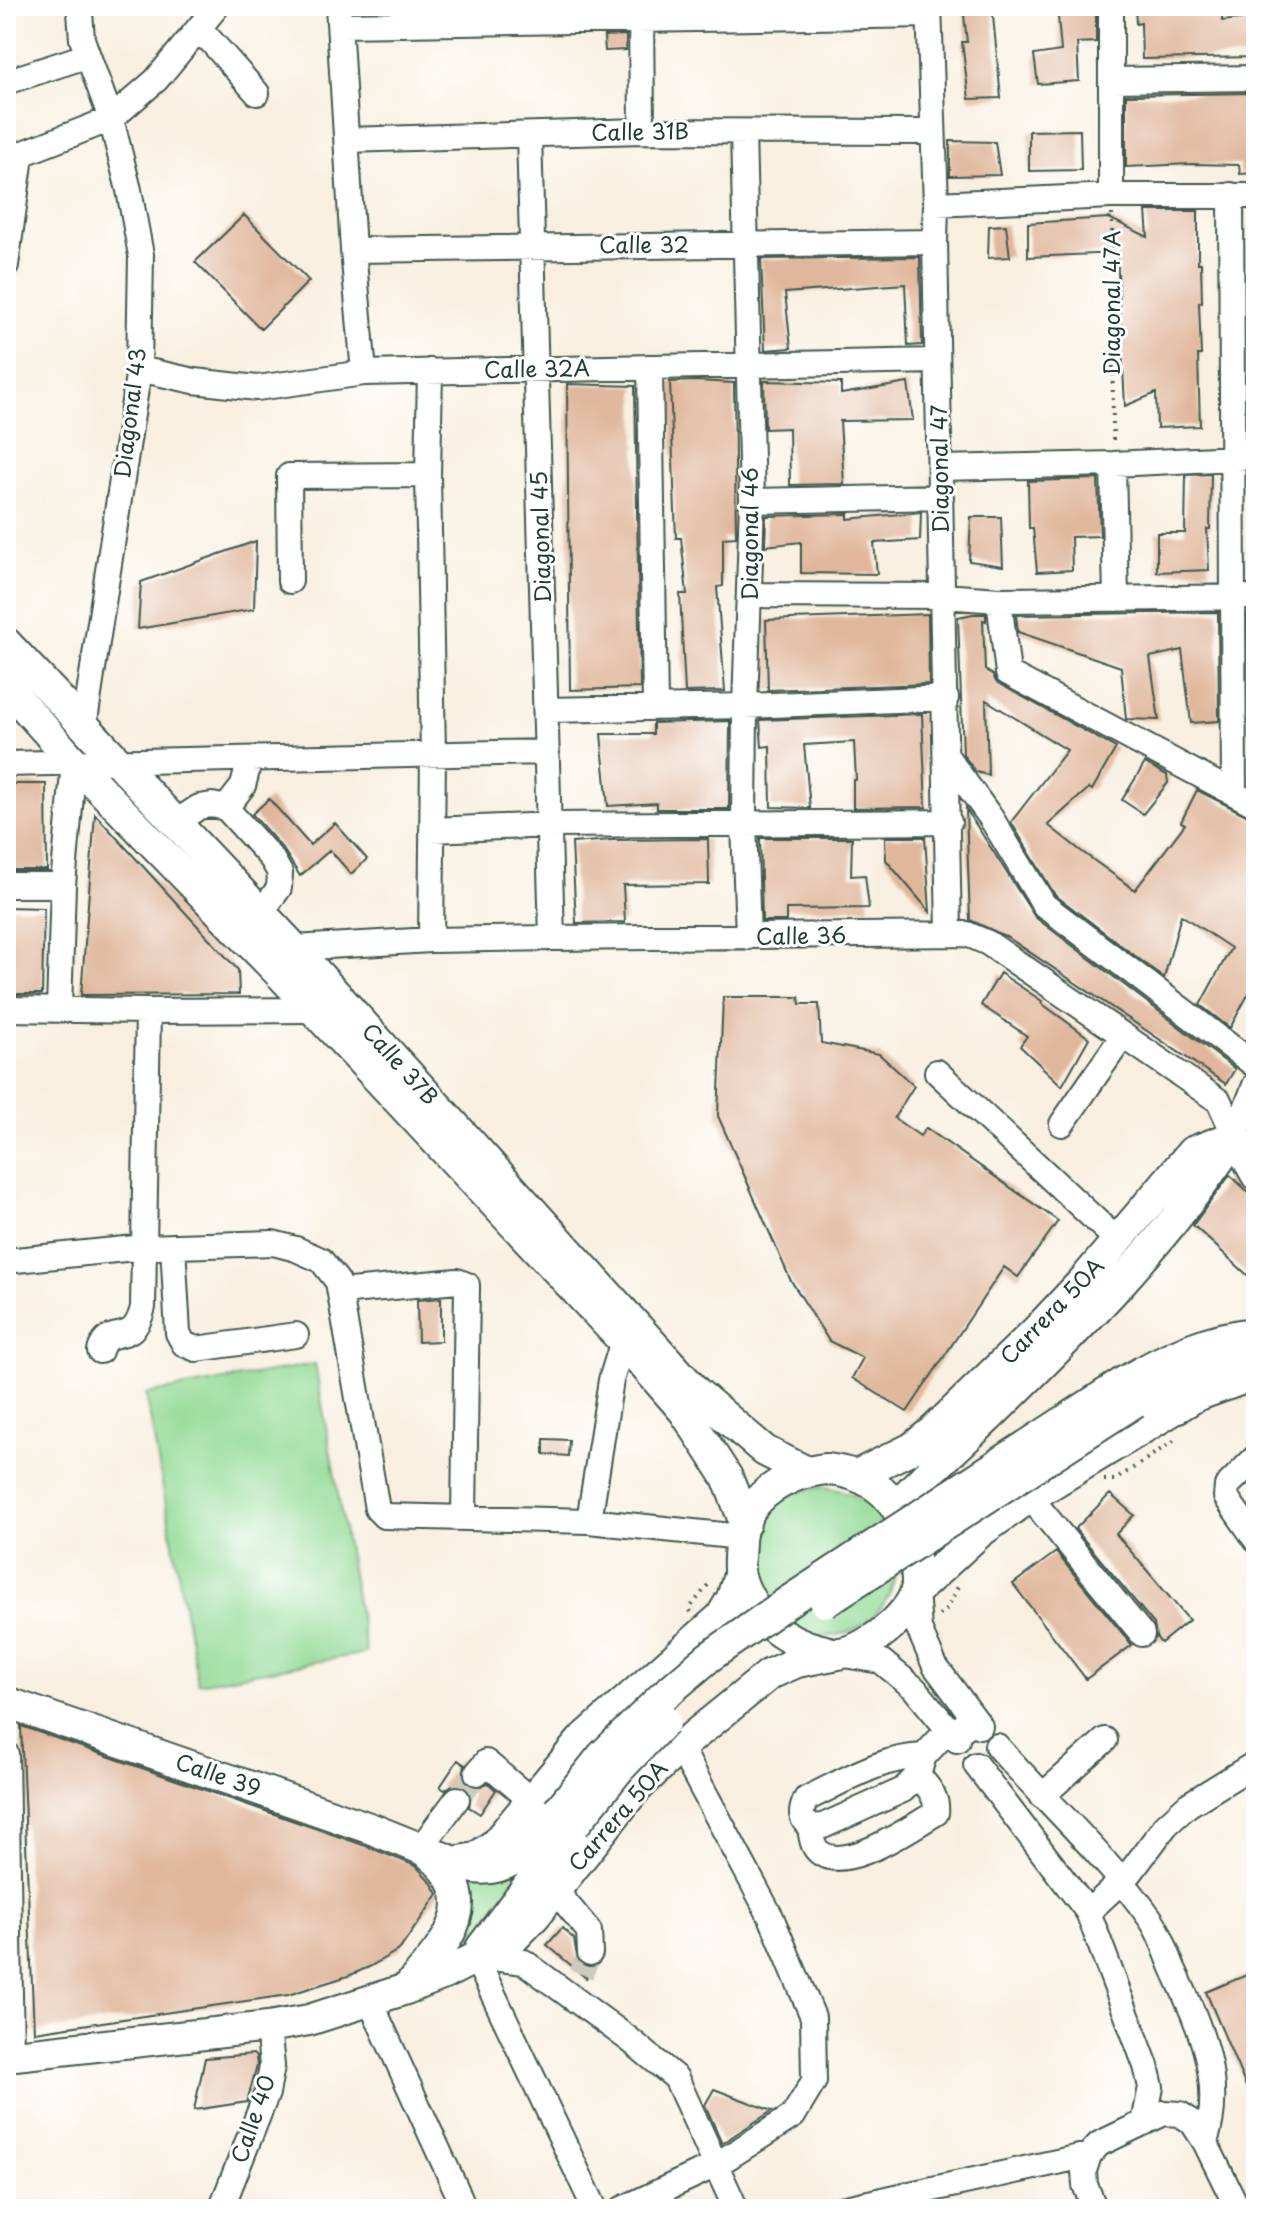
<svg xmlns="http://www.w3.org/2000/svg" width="1262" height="2215" font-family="'Playpen Sans',sans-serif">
  <rect width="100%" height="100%" fill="#fff"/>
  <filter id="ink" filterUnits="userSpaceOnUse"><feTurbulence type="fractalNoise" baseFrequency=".0125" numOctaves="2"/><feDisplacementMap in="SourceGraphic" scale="16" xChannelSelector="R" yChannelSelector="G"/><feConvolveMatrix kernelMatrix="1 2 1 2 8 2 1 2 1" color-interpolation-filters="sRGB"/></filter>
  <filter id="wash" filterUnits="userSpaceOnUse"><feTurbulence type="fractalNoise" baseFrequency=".006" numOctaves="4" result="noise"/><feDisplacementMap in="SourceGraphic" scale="32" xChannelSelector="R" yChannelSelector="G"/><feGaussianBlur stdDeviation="1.8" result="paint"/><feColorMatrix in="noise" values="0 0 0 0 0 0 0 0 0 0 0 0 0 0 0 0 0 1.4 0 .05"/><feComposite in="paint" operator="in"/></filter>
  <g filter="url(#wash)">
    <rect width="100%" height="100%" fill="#f8efe0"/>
    <!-- green -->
    <path fill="#93da95" stroke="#598c64" stroke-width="2" d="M315,1364L366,1653L198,1683L146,1394Z
      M824,1487C834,1489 845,1491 854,1496C891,1517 908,1563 886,1600C875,1619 858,1630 838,1635C758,1652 708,1498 824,1487Z
      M526,1865L471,1941C480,1911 477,1901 460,1876Z"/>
    <g id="blocks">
      <!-- building -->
      <path fill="#e0b79c" d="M963,6H992L1001,98L969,99L962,42H967Z
        M1057,6H1096V42L1077,43L1079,81L1038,84L1034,55L1061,51Z
        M1135,6H1222V21L1256,17V57L1142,59L1141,23L1136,24Z
        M626,35V50L605,51L604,36Z
        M1256,93V173L1240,174L1239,165L1191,164L1126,167V95Z
        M1080,130L1081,170L1029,171V131Z
        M950,141L995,142L1000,175L950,176Z
        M1146,211H1198V263H1201L1202,302H1199L1201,355H1198L1200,426L1157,428L1156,393L1125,406L1117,253L1028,257V223L1109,218L1148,237Z
        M244,215L309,281L261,329L195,262Z
        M1006,225L1010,257L988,258L989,226Z
        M920,257L922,345L908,346L905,284L785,293L791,348L765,350L761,259Z
        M697,381L734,383L736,537L723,538V586L717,587L725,691L685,692L680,594H687L681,538H676L670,382Z
        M764,381L841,383V394L908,383L913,420L840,421L844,484L790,485L789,428L765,429Z
        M567,384L635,386L640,688L570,690Z
        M1211,474L1210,529H1207L1209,570L1157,572V533H1185L1186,475Z
        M1098,479L1100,536L1071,537L1072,570L1037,572L1033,528H1029L1028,481Z
        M921,512L920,540L874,543L877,574L801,573V542L765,546L766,516L848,514V519Z
        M971,517H1001L1003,566L969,561Z
        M256,541L254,609L138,629L141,582Z
        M1218,612L1219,721L1191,723L1182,650L1150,657L1159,720L1126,719L1121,667L1018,632L1016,615Z
        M928,614L929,684L768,690L766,620Z
        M973,614H986V621L983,620L985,670L993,675L996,682L1116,748L1092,790L1089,788L1048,825L1081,851L1135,890L1185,824L1181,822L1197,790L1256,820V980L1230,1028L1200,1005L1231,948L1181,915L1164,978L1055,895L1011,822L1067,750L986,700L988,775L976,772L963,754L958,617Z
        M1256,614V718L1249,719L1248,615Z
        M922,714L926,807L853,808V780H856L854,742L804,745L810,808L771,807L770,746L762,747L760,720Z
        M730,721L729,809H657V803L608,806L601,734H653V723Z
        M1145,763L1167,775L1168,783L1143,814L1122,800Z
        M6,784H46L47,870H6Z
        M269,799L310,845L335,823L367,859L351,874L330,850L300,876L283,849L252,814Z
        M966,809L1035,917L1235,1069L1226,1084L1007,937L970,920Z
        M95,814L238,970L239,994L81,995Z
        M885,837H925L930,912L886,860Z
        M760,838H852L851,876L865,875L869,908L786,909V921H762Z
        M708,839L709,884L623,885L625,922L576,923L572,843L612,840Z
        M6,907L44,908L42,994H6Z
        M1000,973L1042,1001L1041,1003L1089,1038L1062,1086L1020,1046L1027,1036L981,1005Z
        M723,997H799L800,1004H819L821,1043L879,1054L914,1086L894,1118L920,1136L926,1128L1058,1221L1018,1277L1004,1267L907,1412L852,1378L863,1358L829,1341L790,1279L718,1116Z
        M1230,1175L1256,1199V1283L1193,1225Z
        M441,1298V1341L418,1342L417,1300Z
        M544,1439L569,1440L568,1456L544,1454Z
        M1110,1494L1134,1515L1116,1534L1189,1620L1161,1643L1156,1637L1154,1624L1075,1529Z
        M1056,1552L1132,1645L1086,1679L1013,1584Z
        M21,1726L366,1846L416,1866L431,1882L438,1894L400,1949L369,1967L348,1976L288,1995L34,2032Z
        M458,1760L465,1765L463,1778L468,1785L475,1788L488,1783L496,1790L480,1814L469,1807L471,1794L465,1787L452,1785L445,1790L440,1787Z
        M562,1928L574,1939L578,1962L584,1967L596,1966L586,1978L547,1945Z
        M1256,1971V2110L1206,1992Z
        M253,2054L256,2057L257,2065L247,2102L194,2110L205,2058Z
        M714,2089L772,2111L722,2143L705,2105Z"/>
    </g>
  </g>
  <g filter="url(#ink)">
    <use href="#blocks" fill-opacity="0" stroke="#40584e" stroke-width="2"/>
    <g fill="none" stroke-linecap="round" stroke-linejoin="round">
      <!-- minor-tunnel -->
      <path stroke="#cdcbbe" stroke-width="24" stroke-dasharray="24 12" stroke-linecap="butt" d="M457,1799L477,1773
        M581,1974L590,1953"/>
      <!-- minor casing -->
      <g stroke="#40584e" stroke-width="28">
        <path id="minor" d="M84,6L80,12L82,39L111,119L129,190L141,255L139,369L84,727
          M338,6L353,250L364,373
          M641,6L642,131
          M929,6L936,204L935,242L949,932
          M1111,6V196
          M341,25L929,15
          M196,32L210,40L257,93
          M1111,80L1256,78
          M6,82L86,56
          M743,132L752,501L745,706L744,823L748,937
          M529,135L552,938
          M347,140L642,131L932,132
          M6,160L111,119L156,80L217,6
          M1231,195L1234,793
          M936,204L1111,196H1256
          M353,250L935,242
          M6,265L21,156
          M650,367L655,707
          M139,369L194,381L257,388L364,373L937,361
          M430,371L428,475L433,755L431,940
          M1113,464L1116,599
          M940,468L1113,464L1256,457
          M752,501L941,497
          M290,581L289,476L428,475
          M750,595L943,596L999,600L1256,597
          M999,600L1008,673L1256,805
          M546,710L745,706L946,698
          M947,757L991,818L1044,905L1256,1066
          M6,764L547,752
          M226,808L243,786L250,759
          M176,822L199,807L212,805L226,808L272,859L280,873L279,888L261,913
          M432,830L550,825L949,822
          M6,885H63
          M294,948L431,940L552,938L967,934L988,943L1219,1101L1235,1136
          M6,1009L148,1011L312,1010
          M59,1009L63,885L74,762
          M937,1072L1118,1241
          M1062,1124L1122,1037
          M1235,1136L1256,1083
          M173,1246L178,1333L184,1344L196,1349L296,1335
          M6,1261L145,1247L273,1243L296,1249L321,1260L338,1282L377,1509L384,1516L589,1521L741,1537
          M340,1292L457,1281L467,1285L464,1518
          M100,1351C109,1321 133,1351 143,1307L148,1011
          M1256,1457L1227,1486L1226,1497L1256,1540
          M1030,1497L1142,1634
          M589,1521L611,1380L623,1341
          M916,1591L919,1629L935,1666L980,1726
          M838,1654L881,1661L914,1688L957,1740
          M997,1746C1048,1803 1106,1856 1150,1918C1161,1933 1166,1952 1173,1968C1198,2023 1226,2081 1205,2142
          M6,1754L11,2055
          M924,1756L918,1775L903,1790L823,1826L810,1827C799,1818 801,1810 806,1799C844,1781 881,1757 924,1756L949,1729L964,1728L970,1714
          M976,1765L1088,1912L1146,2066L1151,2087L1144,2123
          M477,1773L486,1762L532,1801
          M1042,1796L1105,1740
          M810,1827C811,1834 812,1845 817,1850C842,1877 911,1827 936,1813C938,1797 928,1787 918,1775
          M420,1849L457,1799
          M555,1890L589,1931L590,1953
          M1088,1912L1130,1873L1166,1825L1188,1805L1256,1763
          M475,1956L524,1962L630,2040L676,2078L736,2209
          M475,1956L595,2209
          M370,2001L465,2209
          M221,2209L267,2093L272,2066L268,2027
          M622,2209L716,2165L793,2116L814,2081L813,2017L771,1917L680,1747
          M841,2209L1089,2155
          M1095,2209L1085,2185L1084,2171L1089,2155L1099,2144L1164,2113L1180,2114L1192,2122L1205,2142L1238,2209"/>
      </g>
      <!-- major casing -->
      <g stroke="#40584e" stroke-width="34">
        <path id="major" d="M6,643L294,948L696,1392L765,1451L805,1471
          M6,686L74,762L282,976L623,1341L684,1411L727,1477L745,1523
          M1235,1136L1256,1174
          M1124,1382C1165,1358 1207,1337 1256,1333
          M1135,1402L1211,1363L1256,1356
          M826,1469C863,1473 891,1489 905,1525C910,1540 920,1575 916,1590C910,1616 865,1651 839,1653C834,1654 826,1651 821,1650C782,1641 752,1616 740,1577C737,1567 740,1551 740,1540C744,1497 787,1473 826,1469Z
          M857,1475L912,1448L934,1430L1036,1331L1085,1279L1192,1152L1235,1136
          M897,1506C927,1472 961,1444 994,1412C1081,1327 1169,1239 1235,1136
          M916,1591L980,1532L1030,1497L1196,1396L1256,1374
          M6,1702L372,1829L454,1862L476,1858L495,1844L581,1741L721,1617L732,1598L739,1575
          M465,1866C512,1879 532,1842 558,1811
          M481,1948L574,1825
          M412,1982C449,1941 485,1899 429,1854
          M6,2056L268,2027L309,2020L406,1989L442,1975L513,1939L535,1916L634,1791L680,1747L770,1674L797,1662L838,1654"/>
      </g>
      <!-- path -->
      <path stroke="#40584e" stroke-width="4" stroke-dasharray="2 6" stroke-linecap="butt" d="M1112,214L1113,445
        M1104,1480H1115L1175,1440
        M691,1612L689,1609L711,1581
        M939,1615L947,1609L958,1586"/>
      <!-- minor -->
      <use href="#minor" stroke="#fff" stroke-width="24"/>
      <!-- major -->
      <use href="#major" stroke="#fff" stroke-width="30"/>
      <!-- major-bridge casing -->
      <g stroke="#40584e" stroke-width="34" stroke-linecap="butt">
        <path id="major-bridge" d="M825,1602L1135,1402
          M558,1811L603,1755L662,1697L709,1657L789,1601L1124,1382
          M574,1825L619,1769L665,1721"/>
      </g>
      <!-- major-bridge -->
      <use href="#major-bridge" stroke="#fff" stroke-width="30"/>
    </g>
  </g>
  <g text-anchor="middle" stroke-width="6" stroke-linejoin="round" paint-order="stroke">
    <!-- street labels -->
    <g font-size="22" fill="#1f3d34" stroke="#fff">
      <text transform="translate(640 132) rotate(-1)" y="8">Calle 31B</text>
      <text x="644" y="253">Calle 32</text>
      <text transform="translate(1112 303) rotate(-90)" y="8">Diagonal 47A</text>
      <text transform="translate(537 369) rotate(-1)" y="8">Calle 32A</text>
      <text transform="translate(130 413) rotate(-83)" y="8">Diagonal 43</text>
      <text transform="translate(940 469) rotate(-91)" y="8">Diagonal 47</text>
      <text transform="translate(750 534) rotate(-90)" y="8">Diagonal 46</text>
      <text transform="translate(541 537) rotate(-92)" y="8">Diagonal 45</text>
      <text transform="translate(801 936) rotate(-1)" y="8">Calle 36</text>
      <text transform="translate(400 1064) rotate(48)" y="8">Calle 37B</text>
      <text transform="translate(1052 1311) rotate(-46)" y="8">Carrera 50A</text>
      <text transform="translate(218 1775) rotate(19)" y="8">Calle 39</text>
      <text transform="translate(618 1816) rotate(-49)" y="8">Carrera 50A</text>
      <text transform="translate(253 2119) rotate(-71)" y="8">Calle 40</text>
    </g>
  </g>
  <!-- margin -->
  <rect width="1262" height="2215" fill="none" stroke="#fff" stroke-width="32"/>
</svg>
